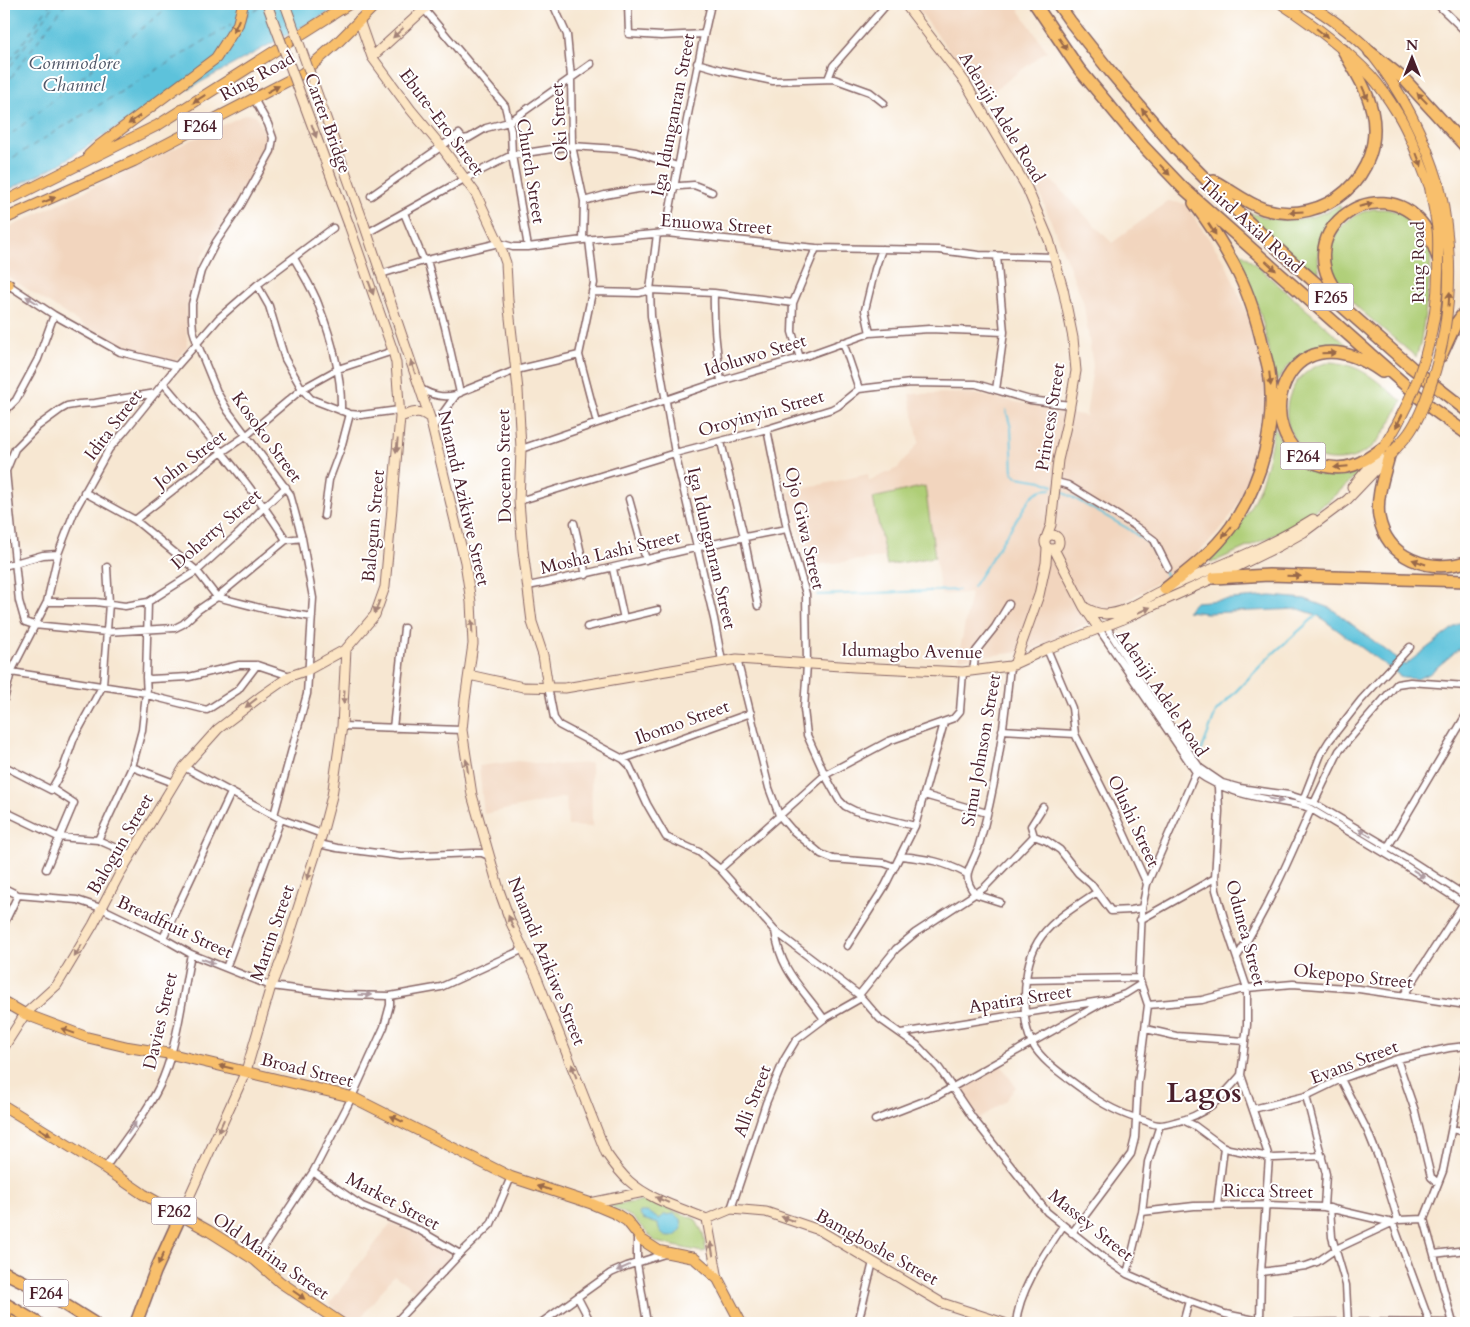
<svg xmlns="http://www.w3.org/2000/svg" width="1470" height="1327" font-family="Cardo,serif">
  <rect width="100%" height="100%" fill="#fff"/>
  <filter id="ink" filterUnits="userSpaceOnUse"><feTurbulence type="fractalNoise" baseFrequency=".02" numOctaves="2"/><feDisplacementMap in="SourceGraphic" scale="10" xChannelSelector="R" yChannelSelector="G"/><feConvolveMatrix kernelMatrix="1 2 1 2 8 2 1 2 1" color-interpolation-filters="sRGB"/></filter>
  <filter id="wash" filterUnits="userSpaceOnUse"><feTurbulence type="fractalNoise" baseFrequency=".0096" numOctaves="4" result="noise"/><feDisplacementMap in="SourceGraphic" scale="20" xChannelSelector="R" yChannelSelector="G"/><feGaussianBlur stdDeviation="1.12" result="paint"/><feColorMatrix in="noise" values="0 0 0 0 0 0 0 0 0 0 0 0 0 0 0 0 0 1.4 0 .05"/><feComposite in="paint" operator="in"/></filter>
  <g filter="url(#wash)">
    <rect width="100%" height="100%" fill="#f7e7d2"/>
    <!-- built -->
    <path fill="#f2d5be" d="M914,4H1015L1047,51L985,97Z
      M246,114L256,115L272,149L260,176L202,256L186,309L187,347L173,363L109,342L4,274V230Z
      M1045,174L1112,243L1168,201L1185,204L1225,262L1250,320L1263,366L1266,401L1265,426L1260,454L1252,475L1232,514L1215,536L1186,564L1104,615L1030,651L958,659L971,593L941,595L925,487L873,498L885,557L808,566L788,492L868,474L869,481L898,468L919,442L909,394L970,393L1086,416L1093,366L1083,301L1034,179Z
      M518,761L550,765L591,763L592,827L568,826L566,797L484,814L479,766Z
      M1000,1064L1016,1087L1005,1101L979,1119L958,1089Z
      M391,1223L420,1235L451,1256L420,1294L394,1275L357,1323H355L329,1304Z"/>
    <!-- green -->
    <path fill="#aece76" stroke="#7c7650" d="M1339,205L1342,210C1322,225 1316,247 1319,271L1315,276L1246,214L1248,212C1279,224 1311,222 1339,205Z
      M1373,209H1387L1401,213L1419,226L1431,252L1430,274L1425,314L1420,345L1416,357C1403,346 1390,335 1377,324C1352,303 1317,276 1334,238C1342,222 1356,213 1373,209Z
      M1227,240L1348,346C1315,344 1295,353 1277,381L1273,379C1269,355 1266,330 1258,307C1250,283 1238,261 1227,240Z
      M1331,362C1363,365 1377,382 1402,401C1394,416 1386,433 1373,446C1351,467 1309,465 1293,437C1281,416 1287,386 1307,372C1314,366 1323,364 1331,362Z
      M1274,426C1291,469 1314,484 1360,473L1327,502L1283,531L1211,563L1210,560C1252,514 1265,488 1274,426Z
      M925,486L935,557L887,565L873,498Z
      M648,1201L695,1219L703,1233L706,1251L702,1252L656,1242L632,1217L608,1205Z"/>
    <!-- water -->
    <path fill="#5dc2db" stroke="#547083" d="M4,4H344L111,131L60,164L4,192Z
      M1271,596L1305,599L1332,609L1405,665L1466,618V643L1429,674L1417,679L1403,678L1317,615L1299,609L1206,613L1187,611L1195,602Z
      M640,1212H647L659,1219L664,1215L674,1214L681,1219L682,1228C675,1242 659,1239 658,1224L643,1219L639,1214Z"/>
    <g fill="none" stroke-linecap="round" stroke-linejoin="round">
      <!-- stream -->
      <path stroke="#5dc2db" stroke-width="2" d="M1006,410L1011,428L1013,473L1017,477L1042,481L1053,486
        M1059,490L1127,528L1148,543L1166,575
        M973,587L1031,497C1037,491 1042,489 1051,489
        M818,595L958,590
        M1198,760L1216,712L1269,657L1317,615"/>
      <!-- ferry -->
      <path stroke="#515869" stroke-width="1" stroke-dasharray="6 5" stroke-linecap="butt" d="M244,17L264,5
        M4,70L50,4
        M4,75L55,4
        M4,87L65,4
        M4,140L172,4
        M4,163L232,24"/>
    </g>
  </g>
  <g filter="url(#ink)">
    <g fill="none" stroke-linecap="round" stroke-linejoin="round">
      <!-- street casing -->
      <g stroke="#876565" stroke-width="9">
        <path id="street" d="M553,4L567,35L571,77L572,146L584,201L583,240
          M628,4L629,34L661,36L704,34
          M1437,4L1466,32
          M424,9L505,106L511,131L512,155L528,247
          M697,63L721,70L773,81L834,79L870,92L884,103
          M828,79L833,66L887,4
          M254,99L268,124L273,138L271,151L241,205L216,242L201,271L192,304V319L193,330L197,343L217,392L228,411L290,494L302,538L313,598L307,694L274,815
          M371,196L459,134L463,139L469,138L486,128L509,122L591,64
          M584,201L605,195L638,189L694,185L712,192
          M404,213L424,261
          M367,233L466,178L512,155L572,146L617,149L636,152L677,166
          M666,233C670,204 677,175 682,146C691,98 700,51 711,4
          M657,234L650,290L651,316L675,453L714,619L722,661
          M589,240L594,283L579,355L597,423
          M294,258C302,273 313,289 319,306C331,337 342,377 341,411
          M427,260L445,327L460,393
          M381,274L427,260L499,243L513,247H528L583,240L666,233L816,248L939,250L979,255L1054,257
          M7,284L54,315L120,352L177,366
          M257,285L269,306L285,359L302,389L311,399L350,414L361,415L399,410
          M592,292L639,293L650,290L714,293L793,303
          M714,293C713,323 717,351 721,381
          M870,333L865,310L875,269L882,249
          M843,342L859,389
          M800,358L792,332L793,303L816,248
          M164,384C207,434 251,484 286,540
          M421,389C433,396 443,398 456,395
          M996,390L1004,332L997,256
          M156,393L95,403L79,404L67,406L60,410L38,426L15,449L6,471L7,482L19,601L25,622L34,625L106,632L175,628L183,624L198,610L217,597L286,540L302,538
          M4,412L16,400L38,359L54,315
          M433,427L456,395L461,392L516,370L579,355
          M767,429L787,529L806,594L807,664L804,709L807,735L825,775L839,800L845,806L855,811L915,826
          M721,442L744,537L758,606
          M521,449L721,381L800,358L870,333L929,329L1004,332
          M1056,482L1068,485L1135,526L1154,540L1168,568
          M84,492L135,520L197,571L217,597L264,609L312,617
          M629,499L646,560
          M519,501L675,453L767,429L832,409L838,406L859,389L911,383L976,384L1030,400L1070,405
          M324,516L329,480L341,448L350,414
          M135,520L222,452L247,435L302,389L338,369L393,351
          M574,523L586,575
          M4,566L43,555L58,554
          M613,569L624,619
          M528,586C614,569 700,544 787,529
          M47,602H96L125,606L148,602L197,571L239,533L265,506L286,487
          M1106,626L1150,696L1200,768L1222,783L1240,788L1289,795L1314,803L1410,860L1466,896
          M587,627L658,610
          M1099,629L1196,772C1227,795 1267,799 1304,806L1311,809L1406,866L1466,905
          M1047,649L1072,708L1075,734L1116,816L1147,884
          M737,659L769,788L779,815L791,829L821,854L833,859L884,863L895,867
          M4,667L11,672L146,693
          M973,671L976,651L995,627L1009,604
          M146,677L150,679L189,677L239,665H257L290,676
          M548,687L554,718L559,725L623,759L629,765L647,804L666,837L699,852L720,869L775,931L859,995L880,1019L917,1045L939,1068L972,1117L1047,1212L1108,1261L1127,1274L1189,1301L1225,1314L1260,1321L1274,1323L1349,1322L1456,1323
          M147,695L207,710L238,690L257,665
          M4,700L11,672L47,602L58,554L75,510L109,449L124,432L177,366L219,318L257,285L333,228
          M342,726L462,730
          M393,728L404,628
          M1002,730L1075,734
          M623,759L751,713
          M4,766L51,790H54L74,803L46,869
          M132,767L174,783
          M184,767L281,819L322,834
          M1218,787L1219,811L1215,878L1216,890L1228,932L1247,988V1025L1241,1075L1269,1157L1261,1272L1260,1321
          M51,790L63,769L74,738L103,685L109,603L107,567
          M924,795L987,813
          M1303,800L1321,754L1329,741L1361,700L1410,647
          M1314,803L1339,751L1397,684L1410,682L1466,686
          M4,811L58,837L98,840L132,855
          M1034,836L1047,841L1060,850L1078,873L1091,884L1111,911L1131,910L1142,908
          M98,840L132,767L142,730L146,693L147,695L146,677L148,602
          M319,844L337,848L401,856L474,853H482L489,856
          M1386,850L1466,715
          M901,856C927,859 943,861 967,874
          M720,869L825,775L889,741L954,718L960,711L963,672
          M4,888L18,895L77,900L101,908L163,938L191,954L271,986L343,995L390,996L441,987L524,949
          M1097,892C1050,923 1025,937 1025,998C1024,1013 1025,1029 1032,1043C1042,1062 1065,1076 1082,1089C1101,1104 1122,1115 1146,1121C1150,1123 1156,1125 1160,1125C1165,1125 1171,1123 1175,1122C1207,1115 1221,1098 1241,1075
          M975,894C960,874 971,869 978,848C996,789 1004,727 1010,666
          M975,894L1000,902
          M1140,920L1215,878
          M4,924L18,895
          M775,931C781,973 802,987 824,1019
          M163,938L231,793
          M847,946L885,886L915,826L944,723
          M1237,957C1267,910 1289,860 1311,809
          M226,968L281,819
          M1025,980L1139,978
          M859,995L896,949L915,933L984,888L1034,836L1031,826L1043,807
          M1404,995L1463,904
          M1148,1005L1202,1000L1247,988L1293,984L1359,989L1466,1005
          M1146,1029L1176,1036L1245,1041
          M901,1033L1107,1000L1125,994L1141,984
          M1397,1059L1415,1111L1431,1177L1438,1183
          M1341,1079L1368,1132L1380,1162L1398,1220
          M1306,1096L1326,1174L1324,1207
          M1253,1109L1306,1096L1341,1079L1397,1059L1449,1048L1466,1046
          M875,1120L937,1096L1107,1000
          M1183,1120L1195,1126L1222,1146L1229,1149L1274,1158L1322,1156
          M1452,1129L1466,1132
          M105,1168C123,1142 152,1106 163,1078C178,1042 183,993 191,954
          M313,1172L362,1206L419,1230L460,1254
          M1217,1206L1224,1147
          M1330,1208L1332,1237L1346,1285L1348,1323
          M731,1209L766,1103L784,1060L796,1040L824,1019L861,998
          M1142,1212L1194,1206L1265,1205L1324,1207L1393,1223L1430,1323
          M1072,1233L1131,1154L1135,1138L1138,1083L1148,1005L1139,978L1142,908L1147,884L1196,772
          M637,1235V1263L647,1323
          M1434,1254L1466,1250
          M255,1260L313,1172L352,1097L384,1027L390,1005V996
          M1261,1272L1306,1266L1317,1262L1336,1249L1398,1220L1424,1219
          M1127,1274L1142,1212L1148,1162L1160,1125
          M578,1298L591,1323
          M395,1323L460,1254L491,1224L511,1177
          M541,1323L611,1273L627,1266L668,1253
          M858,1323L873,1262
          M1016,1323C1019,1290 1045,1253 1063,1226
          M1183,1323L1189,1301
          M1453,1323L1424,1219L1443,1171L1466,1057"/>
      </g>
      <!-- secondary casing -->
      <g stroke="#876565" stroke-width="11">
        <path id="secondary" d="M905,4L965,82L1027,188L1049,240L1063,289L1073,338L1076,371L1067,422L1058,460L1051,525L1046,538
          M359,20L372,57L411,110L441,146L476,194L499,243L506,263L508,300L518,390L521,449L519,501L523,550L532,622L543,655L548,687
          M372,57L430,4
          M363,221L430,418L465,562L471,602L473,644L465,700L462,730L472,795L500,893L511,923L537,978L606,1153C613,1163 620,1173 629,1181C650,1200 681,1208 707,1219
          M400,417C412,413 419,408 430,418
          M1352,487L1367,470L1380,452
          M1045 542a7 7 0 1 1 14 0a7 7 0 1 1-14 0Z
          M1054,549L1084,607L1099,629
          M1084,607C1091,611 1098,614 1106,614C1127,613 1146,597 1165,589C1215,567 1267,548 1313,519
          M1014,665L1039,595L1046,563L1047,548
          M469,675L523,687L565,688L737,659L855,667L963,672L1010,666L1047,649L1121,620L1214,578L1279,546L1304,532L1347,500L1387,458
          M4,1047L25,1014L57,985L93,925L119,875L184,767L218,729L260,697L290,676L308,670L346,649L375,615L385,587L400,417L396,363L393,351L349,225
          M590,1203L644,1192
          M181,1215L246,1071L271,986L282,958L322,834L332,796L342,726L346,649
          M707,1219L731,1209L766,1212L819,1230L942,1303L1004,1323
          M707,1219L718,1279"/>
      </g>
      <!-- primary casing -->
      <g stroke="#876565" stroke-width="12">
        <path id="primary" d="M1282,4C1314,25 1345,49 1371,76C1381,87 1390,101 1398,114C1412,136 1420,163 1430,187
          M1308,4C1325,14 1359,38 1371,53C1402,92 1425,138 1439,185
          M89,155L100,145L216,58L238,24L243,4
          M4,202L158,125L349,4
          M4,219L134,161L303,73L337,43L376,4
          M4,1002L25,1014L86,1037L128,1047L171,1054L352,1097L511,1177L590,1203L616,1214L627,1221L642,1240L659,1251L694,1258L718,1279L741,1323
          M4,1106L105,1168L143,1194L209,1231L255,1260L280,1282L341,1323"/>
      </g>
      <!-- highway casing -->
      <g stroke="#876565" stroke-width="14">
        <path id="highway" d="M1035,4L1079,69L1143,146L1182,187L1431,408L1466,433
          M1058,4L1070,21L1109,70L1175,148L1246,220L1301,270L1411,367L1466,410
          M1370,52L1405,80L1466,147
          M1214,181C1231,190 1246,203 1264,209C1325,227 1386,175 1372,111C1367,89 1354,69 1343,50
          M4,286L8,285
          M1345,301C1280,236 1379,165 1424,226C1430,236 1434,247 1438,258
          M1441,356L1455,325L1466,310
          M1382,372C1282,302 1245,440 1318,464C1345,474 1363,463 1384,447
          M1389,456C1384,475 1376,497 1379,517C1387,559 1429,573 1466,562
          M1214,578L1269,575L1466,581
          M1165,589C1189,570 1213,552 1231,527C1262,483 1277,425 1269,371C1267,360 1263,349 1261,338C1255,314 1247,289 1235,267C1223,244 1209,223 1194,203
          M4,1272L46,1293L94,1323
          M4,1303L38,1323
          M4,1318L14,1323
          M136,1323L155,1272L181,1215"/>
      </g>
      <!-- street -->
      <use href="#street" stroke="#fff" stroke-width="6"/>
      <!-- secondary -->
      <use href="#secondary" stroke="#fce5c4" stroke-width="9"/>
      <!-- primary -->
      <use href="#primary" stroke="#f8bf6c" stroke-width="10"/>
      <!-- highway -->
      <use href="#highway" stroke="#f8bf6c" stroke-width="11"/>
      <!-- rail -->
      <path stroke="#4a1f2b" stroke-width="2" stroke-dasharray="8 4" stroke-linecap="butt" d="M4,1314L21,1323"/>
      <!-- secondary-bridge casing -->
      <g stroke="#876565" stroke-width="11" stroke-linecap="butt">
        <path id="secondary-bridge" d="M267,4L349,225
          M285,4L363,221"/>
      </g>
      <!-- primary-bridge casing -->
      <g stroke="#876565" stroke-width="12" stroke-linecap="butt">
        <path id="primary-bridge" d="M1384,447C1420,389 1440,327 1438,259C1438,248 1439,236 1437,225C1435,212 1432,200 1430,187
          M1389,456C1395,449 1403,441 1409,433C1419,419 1426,400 1431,384C1453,319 1454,252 1439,185"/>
      </g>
      <!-- secondary-bridge -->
      <use href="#secondary-bridge" stroke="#fce5c4" stroke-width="9"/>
      <!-- primary-bridge -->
      <use href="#primary-bridge" stroke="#f8bf6c" stroke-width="10"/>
    </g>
    <!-- one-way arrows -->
    <defs><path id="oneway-solid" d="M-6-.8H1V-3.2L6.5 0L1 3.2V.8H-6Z" transform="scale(1.25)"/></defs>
    <g fill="#986748">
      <use href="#oneway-solid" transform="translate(236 26) rotate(114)"/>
      <use href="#oneway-solid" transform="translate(1322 33) rotate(39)"/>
      <use href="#oneway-solid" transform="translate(1063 44) rotate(56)"/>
      <use href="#oneway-solid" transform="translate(273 89) rotate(-28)"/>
      <use href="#oneway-solid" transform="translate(1365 93) rotate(67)"/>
      <use href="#oneway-solid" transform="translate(1422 98) rotate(-134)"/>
      <use href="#oneway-solid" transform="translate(199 99) rotate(147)"/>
      <use href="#oneway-solid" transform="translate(1146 114) rotate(-130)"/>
      <use href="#oneway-solid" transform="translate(134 120) rotate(144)"/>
      <use href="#oneway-solid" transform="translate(1419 160) rotate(69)"/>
      <use href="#oneway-solid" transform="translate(1165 170) rotate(46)"/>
      <use href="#oneway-solid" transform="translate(49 200) rotate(-23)"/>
      <use href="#oneway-solid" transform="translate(1366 205) rotate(-14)"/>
      <use href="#oneway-solid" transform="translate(1296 212) rotate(176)"/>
      <use href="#oneway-solid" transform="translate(1212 229) rotate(57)"/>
      <use href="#oneway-solid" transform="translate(1271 266) rotate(43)"/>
      <use href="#oneway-solid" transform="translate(1449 299) rotate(-86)"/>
      <use href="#oneway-solid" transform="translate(1329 353) rotate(-1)"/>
      <use href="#oneway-solid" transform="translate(1270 379) rotate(84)"/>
      <use href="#oneway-solid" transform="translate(1399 421) rotate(117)"/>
      <use href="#oneway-solid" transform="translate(1341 467) rotate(175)"/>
      <use href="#oneway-solid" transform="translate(1227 532) rotate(130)"/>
      <use href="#oneway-solid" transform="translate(1419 562) rotate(-161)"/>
      <use href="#oneway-solid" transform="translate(1294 576) rotate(1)"/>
      <use href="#oneway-solid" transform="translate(68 1031) rotate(-160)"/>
      <use href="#oneway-solid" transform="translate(226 1067) rotate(-167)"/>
      <use href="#oneway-solid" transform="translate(397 1119) rotate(-154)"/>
      <use href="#oneway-solid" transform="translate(45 1132) rotate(31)"/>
      <use href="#oneway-solid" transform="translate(544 1188) rotate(-162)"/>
      <use href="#oneway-solid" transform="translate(161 1259) rotate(114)"/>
      <use href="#oneway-solid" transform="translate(299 1295) rotate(35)"/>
    </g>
    <g fill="#a38278">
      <use href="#oneway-solid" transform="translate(398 33) rotate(137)"/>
      <use href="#oneway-solid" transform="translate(314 131) rotate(70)"/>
      <use href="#oneway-solid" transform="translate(371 288) rotate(70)"/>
      <use href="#oneway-solid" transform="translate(413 367) rotate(-109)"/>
      <use href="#oneway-solid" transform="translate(397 446) rotate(95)"/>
      <use href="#oneway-solid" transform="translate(377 607) rotate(111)"/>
      <use href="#oneway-solid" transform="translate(1144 610) rotate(-24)"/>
      <use href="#oneway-solid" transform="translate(472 627) rotate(-93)"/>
      <use href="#oneway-solid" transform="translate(344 697) rotate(94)"/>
      <use href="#oneway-solid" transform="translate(251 703) rotate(142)"/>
      <use href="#oneway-solid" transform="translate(467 766) rotate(-99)"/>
      <use href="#oneway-solid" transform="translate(309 873) rotate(108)"/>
      <use href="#oneway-solid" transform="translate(511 922) rotate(-113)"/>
      <use href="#oneway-solid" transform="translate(78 951) rotate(121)"/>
      <use href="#oneway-solid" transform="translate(574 1071) rotate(-109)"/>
      <use href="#oneway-solid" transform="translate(221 1126) rotate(114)"/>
      <use href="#oneway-solid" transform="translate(662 1200) rotate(-157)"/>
      <use href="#oneway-solid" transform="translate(788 1219) rotate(-161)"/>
      <use href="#oneway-solid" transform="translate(712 1249) rotate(-100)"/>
    </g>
    <g fill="#ae9aa0">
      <use href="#oneway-solid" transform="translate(32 300) rotate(-148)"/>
      <use href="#oneway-solid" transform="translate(1276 800) rotate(12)"/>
      <use href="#oneway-solid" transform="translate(1365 833) rotate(-149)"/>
      <use href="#oneway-solid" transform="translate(1419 874) rotate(33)"/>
      <use href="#oneway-solid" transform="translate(208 961) rotate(21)"/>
      <use href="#oneway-solid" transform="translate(365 995) rotate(1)"/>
      <use href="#oneway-solid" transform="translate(132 1128) rotate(-56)"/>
      <use href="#oneway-solid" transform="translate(623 1268) rotate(156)"/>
    </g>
  </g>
  <g text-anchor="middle" stroke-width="4" stroke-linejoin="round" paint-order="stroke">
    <!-- shield labels -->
    <g fill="#fff" stroke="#80626b" stroke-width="1">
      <rect x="177.5" y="112.5" width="45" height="27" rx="4"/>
      <rect x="1308.5" y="283.5" width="45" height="27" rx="4"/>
      <rect x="1280.5" y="442.5" width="45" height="27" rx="4"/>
      <rect x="151.5" y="1197.5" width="45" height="27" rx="4"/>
      <rect x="23.5" y="1279.5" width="45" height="27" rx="4"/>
    </g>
    <g font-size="16" font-weight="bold" fill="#4a1f2b">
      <text x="200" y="132">F264</text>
      <text x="1331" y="303">F265</text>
      <text x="1303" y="462">F264</text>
      <text x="174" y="1217">F262</text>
      <text x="46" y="1299">F264</text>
    </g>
    <!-- street labels -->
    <g font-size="18" fill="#4a1f2b" stroke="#fff">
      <text transform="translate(257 76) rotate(-29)" y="6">Ring Road</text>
      <text transform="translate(673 115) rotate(-79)" y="6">Iga Idunganran Street</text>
      <text transform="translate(1002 117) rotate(59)" y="6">Adeniji Adele Road</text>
      <text transform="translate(442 122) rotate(53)" y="6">Ebute-Ero Street</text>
      <text transform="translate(559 122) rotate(-94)" y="6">Oki Street</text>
      <text transform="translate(328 123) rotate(70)" y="6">Carter Bridge</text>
      <text transform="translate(531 171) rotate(81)" y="6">Church Street</text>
      <text transform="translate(716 224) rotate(4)" y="6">Enuowa Street</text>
      <text transform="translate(1251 225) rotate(42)" y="6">Third Axial Road</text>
      <text transform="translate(1418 262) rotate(-90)" y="6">Ring Road</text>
      <text transform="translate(755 355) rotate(-17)" y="6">Idoluwo Steet</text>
      <text transform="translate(761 413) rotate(-16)" y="6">Oroyinyin Street</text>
      <text transform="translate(1050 417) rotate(-81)" y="6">Princess Street</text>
      <text transform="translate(113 425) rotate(-53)" y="6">Idita Street</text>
      <text transform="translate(267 437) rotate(54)" y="6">Kosoko Street</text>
      <text transform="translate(190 459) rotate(-37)" y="6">John Street</text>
      <text transform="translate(504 466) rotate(-91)" y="6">Docemo Street</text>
      <text transform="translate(464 498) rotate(77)" y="6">Nnamdi Azikiwe Street</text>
      <text transform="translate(373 526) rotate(-85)" y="6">Balogun Street</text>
      <text transform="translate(805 528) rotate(77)" y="6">Ojo Giwa Street</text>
      <text transform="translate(216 529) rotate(-41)" y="6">Doherty Street</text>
      <text transform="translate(712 548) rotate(77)" y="6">Iga Idunganran Street</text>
      <text transform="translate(610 552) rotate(-13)" y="6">Mosha Lashi Street</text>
      <text transform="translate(912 651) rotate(1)" y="6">Idumagbo Avenue</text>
      <text transform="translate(1162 693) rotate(56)" y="6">Adeniji Adele Road</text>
      <text transform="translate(682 722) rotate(-20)" y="6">Ibomo Street</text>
      <text transform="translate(981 750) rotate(-80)" y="6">Simu Johnson Street</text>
      <text transform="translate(1134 821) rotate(65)" y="6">Olushi Street</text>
      <text transform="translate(120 844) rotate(-60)" y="6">Balogun Street</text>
      <text transform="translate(175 927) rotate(25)" y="6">Breadfruit Street</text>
      <text transform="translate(272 933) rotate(-71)" y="6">Martin Street</text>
      <text transform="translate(1246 933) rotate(75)" y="6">Odunea Street</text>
      <text transform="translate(547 961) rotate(68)" y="6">Nnamdi Azikiwe Street</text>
      <text transform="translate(1353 976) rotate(6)" y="6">Okepopo Street</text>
      <text transform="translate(1020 999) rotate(-9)" y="6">Apatira Street</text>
      <text transform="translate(160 1021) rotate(-77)" y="6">Davies Street</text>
      <text transform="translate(1354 1062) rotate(-21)" y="6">Evans Street</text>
      <text transform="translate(307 1070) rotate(14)" y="6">Broad Street</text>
      <text transform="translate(752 1101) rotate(-69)" y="6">Alli Street</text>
      <text transform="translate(1268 1191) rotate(1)" y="6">Ricca Street</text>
      <text transform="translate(393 1201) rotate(28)" y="6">Market Street</text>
      <text transform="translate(1091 1225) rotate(39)" y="6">Massey Street</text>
      <text transform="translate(877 1247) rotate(29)" y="6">Bamgboshe Street</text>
      <text transform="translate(271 1256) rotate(35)" y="6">Old Marina Street</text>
    </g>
    <!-- water labels -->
    <g font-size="19" font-style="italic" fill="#515869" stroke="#fff">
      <text x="74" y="69">Commodore<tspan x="74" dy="22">Channel</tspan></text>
    </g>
    <!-- town labels -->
    <g font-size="28" font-weight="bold" fill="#4a1f2b" stroke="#fff">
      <text x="1204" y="1102">Lagos</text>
    </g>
  </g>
  <!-- margin -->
  <rect width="1470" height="1327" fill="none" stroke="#fff" stroke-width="20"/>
  <!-- north arrow -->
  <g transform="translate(1412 58)" stroke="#ffffff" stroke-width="4" paint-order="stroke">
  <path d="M0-4L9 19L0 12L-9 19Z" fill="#4a1f2b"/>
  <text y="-8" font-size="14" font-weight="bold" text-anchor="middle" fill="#4a1f2b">N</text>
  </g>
</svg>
